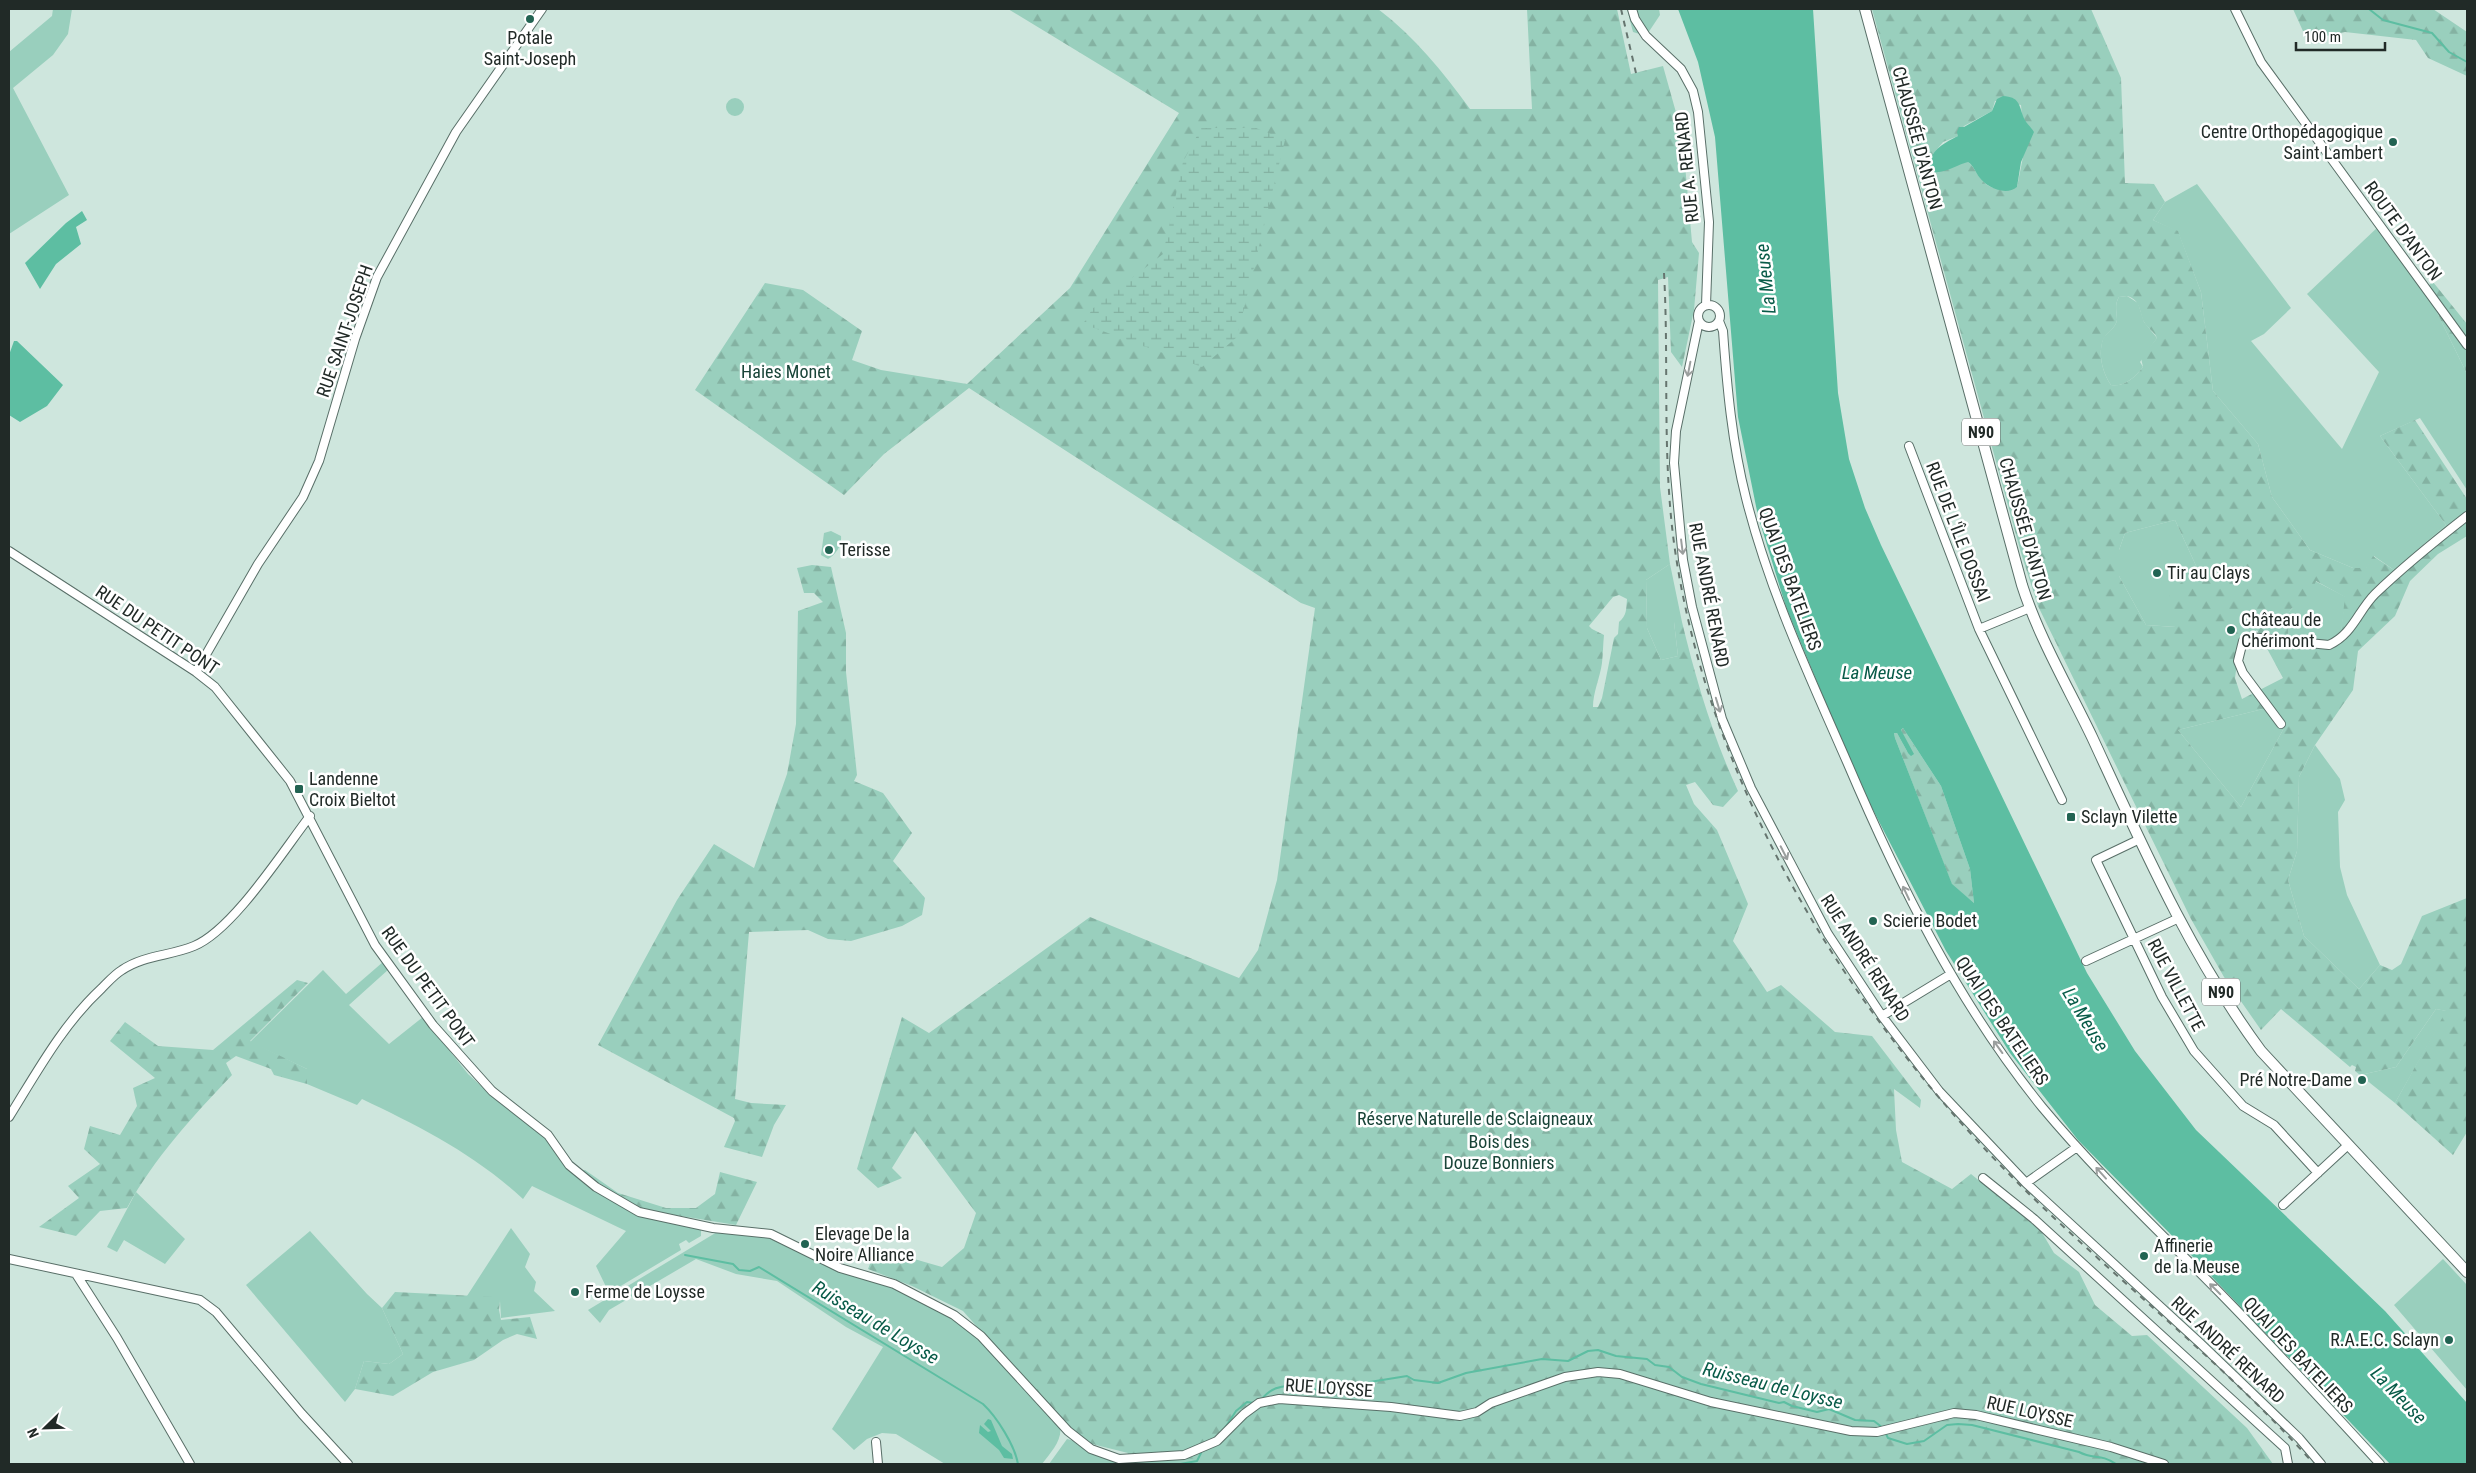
<svg xmlns="http://www.w3.org/2000/svg" width="2476" height="1473" font-family="'Roboto Condensed',sans-serif">
  <defs>
    <pattern id="forest-firs" width="22" height="20" patternUnits="userSpaceOnUse" patternTransform="scale(1.25)"><rect width="22" height="20" fill="#99cfbd"/><path d="M5 1l3.5 6h-7zM16 11l3.5 6h-7z" fill="#84b2a2"/></pattern>
    <pattern id="wetland-marsh" width="20" height="14" patternUnits="userSpaceOnUse" patternTransform="scale(1.25)"><rect width="20" height="14" fill="#99cfbd"/><path d="M1 5h8M5 5V1M11 12h8M15 12V8" fill="none" stroke="#84b2a2"/></pattern>
  </defs>
  <rect width="100%" height="100%" fill="#cee6dd"/>
  <!-- green -->
  <path fill="#99cfbd" d="M53,9H72L68,34L53,55L13,88L69,195L9,234V52L52,16Z
    M1627,9H1659L1660,15L1646,36L1633,32Z
    M726 107a9 9 0 1 1 18 0a9 9 0 1 1-18 0Z
    M2197,184L2291,308L2264,334L2251,341L2342,449L2379,372L2307,294L2379,226L2425,288L2467,374V490L2420,418L2380,436L2446,525L2394,570L2374,556L2366,569L2353,568L2310,550L2272,497L2258,444L2213,391L2201,292L2178,232L2153,220L2165,202Z
    M2127,296L2138,303L2144,322L2157,338L2140,362L2143,367C2134,378 2125,387 2111,385C2102,372 2098,354 2103,339C2106,333 2116,328 2117,320C2117,312 2114,305 2119,297Z
    M2175,520L2198,570L2176,627L2146,625L2119,576V550L2125,533Z
    M831,531L841,536C842,546 836,554 828,559L821,555L824,533Z
    M1670,564L1682,622H1674L1678,656L1661,660L1647,628L1646,580Z
    M2315,581L2346,597L2340,640L2329,645L2288,641L2289,612Z
    M2267,708L2284,728L2241,807L2178,730Z
    M2315,745L2340,779L2345,800L2338,812L2340,867L2347,895L2380,965L2359,989L2304,936L2288,880L2297,851L2299,777Z
    M383,962L389,969L349,1005L389,1044L423,1017L468,1074L502,1105L546,1137L568,1169L587,1186L636,1213L701,1230V1236L689,1243L686,1240L679,1244L681,1250L609,1293L596,1266L626,1231L532,1186L523,1199C476,1155 419,1126 362,1099L357,1105L307,1084V1069L250,1042L323,970L346,994Z
    M2436,1009L2447,1011L2395,1103L2360,1075L2396,1067Z
    M136,1192L185,1239L165,1264L124,1240L117,1252L107,1247Z
    M511,1228L530,1254L525,1267L536,1282L534,1291L555,1311L501,1318L500,1301L467,1296Z
    M310,1231L367,1294L382,1308L403,1354L389,1364L364,1361L355,1389L345,1402L246,1285Z
    M717,1232L762,1235L817,1260L916,1296L962,1324L986,1344L1060,1425C1063,1440 1051,1452 1042,1464H945L896,1434L882,1433L867,1439L854,1450L832,1429L883,1347L846,1327L777,1281L736,1274L696,1259L609,1310L600,1323L588,1310Z
    M2443,1259L2467,1285V1390L2394,1305Z
    M1067,1439C1078,1441 1083,1447 1092,1453C1102,1458 1113,1461 1124,1462L1123,1464H1049Z"/>
  <!-- forest -->
  <path fill="url(#forest-firs)" fill-rule="evenodd" d="M1008,9H1378C1415,37 1443,72 1470,109H1532L1527,9H1617L1631,74L1663,66L1677,116L1685,165L1692,242L1699,253L1694,310L1682,367L1671,352L1668,277L1658,280L1660,487L1670,564L1646,580L1647,628L1661,660L1678,656L1674,622H1682C1696,680 1713,737 1738,791L1723,807L1713,805L1695,782L1686,785L1694,804L1717,830L1748,904L1733,941L1767,992L1781,985L1835,1032L1872,1036L1921,1100L1920,1108L1894,1089L1896,1130L1902,1162L1952,1189L1971,1174L2041,1231L2054,1253L2079,1272L2095,1305L2132,1336L2147,1335L2247,1428L2273,1464H1123L1128,1453L1088,1443L1069,1430L963,1311L912,1286L868,1269L876,1248L942,1267L964,1248L976,1213L915,1131L892,1168L902,1178L878,1188L857,1169L902,1017L929,1033L1090,917L1239,978L1258,950L1277,880L1315,608L1301,603L969,388L884,454L844,495L695,390L765,283L803,290L862,331L852,360L881,370L967,384L1070,288L1179,113ZM1619,595L1627,599C1626,610 1627,615 1619,622L1618,634L1614,638L1602,698L1598,707H1593C1593,692 1600,678 1602,663C1603,654 1603,644 1604,635L1592,629L1589,626L1613,597Z
    M1872,9H2091L2121,78L2125,183L2154,184L2165,202L2153,220L2178,231L2201,292L2213,391L2258,444L2272,497L2310,550L2353,568H2366L2373,556L2394,570L2446,525L2380,436L2415,420L2467,499V536L2438,554L2410,581L2395,616L2358,651L2353,690L2315,745L2299,777L2297,851L2288,880L2304,936L2359,989L2380,965L2392,970L2401,964L2422,916L2467,898V1132L2453,1155L2395,1103L2446,1011L2436,1009L2396,1067L2360,1075L2355,1071L2356,1067L2352,1065L2350,1067L2281,1009L2261,1030L2224,977L2191,919L2038,606L2021,553ZM1995,101L2021,105L2022,116L2029,127L2017,187C2003,192 1989,190 1980,178C1975,172 1974,166 1967,161L1931,171L1930,167L1933,154L1943,142L1958,136L1964,126L1992,111ZM2127,296C2141,300 2139,311 2144,322C2147,328 2154,331 2157,338L2141,358L2143,367C2134,378 2125,387 2111,385C2102,372 2098,354 2103,340C2106,333 2116,328 2117,320C2117,312 2114,305 2119,297ZM2175,520L2198,570L2169,592L2175,627L2146,625L2119,576V550L2125,533ZM2316,581L2345,597L2340,640L2329,645L2288,641L2289,612L2292,608L2299,606L2312,591ZM2257,630L2283,678L2242,699L2235,678L2240,642ZM2267,708L2284,728L2241,807L2178,730Z
    M2293,9H2433L2467,32V76L2428,58L2416,40L2345,32L2307,40Z
    M2433,282L2467,324V374L2425,288Z
    M812,565L831,567L846,633V672L857,775L854,781L883,793L912,833L893,861L925,898L922,915L902,926L851,941L828,939L808,930L749,932L735,1099L751,1103L786,1105L774,1125L762,1157L724,1147L735,1121L734,1118L598,1045L677,900L714,844L754,868L787,774L796,724L798,611L823,602L814,593H804L797,568Z
    M1903,728L1941,786L1970,869L1974,903L1952,885L1895,738L1894,733H1897L1908,753L1901,730Z
    M297,980L308,983L250,1041L307,1069V1084L274,1075L271,1069L236,1056L226,1063L232,1075C193,1116 154,1158 127,1208L100,1211L76,1236L39,1227L79,1198L68,1186L100,1164L84,1149L90,1126L120,1135L137,1106L133,1088L155,1078L110,1041L125,1022L158,1046L213,1050Z
    M585,1170L618,1193L666,1208H696L715,1194L720,1172L757,1182L736,1225L638,1209L602,1189L580,1171Z
    M395,1292L495,1297L500,1301L499,1310L501,1320L530,1317L537,1339L517,1334L503,1340L474,1360L433,1372L393,1396L355,1389L364,1361L389,1364L403,1354L382,1308Z"/>
  <!-- wetland -->
  <path fill="url(#wetland-marsh)" d="M1201,128H1256L1285,140L1237,337L1202,367L1083,324L1093,308L1163,254L1183,162Z"/>
  <!-- water -->
  <path fill="#5dbea2" fill-rule="evenodd" d="M1678,9H1813L1838,393L1849,459L1865,508L1881,545L2087,973L2135,1051L2196,1130L2385,1311L2467,1403V1464H2390L2194,1258L2078,1140L2010,1053L1946,951L1858,781L1786,607L1758,516L1738,417L1715,137L1698,62ZM1903,728L1941,786L1970,869L1974,903L1952,884L1895,738L1894,733H1897L1908,753L1911,756L1914,754L1901,730Z
    M2003,96C2019,97 2019,104 2023,116C2025,122 2031,127 2034,132L2021,162L2017,187C2006,196 1987,188 1979,177C1975,172 1974,166 1968,162C1958,164 1941,176 1931,171C1924,154 1945,142 1958,136L1957,132L1959,127H1964L1992,111L1997,99Z
    M82,211L87,220L76,227L81,244L56,264L40,289L25,263L66,223Z
    M14,341H17L63,385L47,406L20,422L9,415V355Z
    M988,1419L991,1420L1002,1446L1012,1454L1013,1459L1004,1458L999,1450L979,1433L980,1425L988,1432L991,1431L984,1424Z"/>
  <g fill="none" stroke-linecap="round" stroke-linejoin="round">
    <!-- stream -->
    <path stroke="#5dbea2" stroke-width="2" d="M2369,9L2383,20L2432,33L2449,52L2467,62
      M685,1255L733,1264L739,1270L750,1271L759,1267L983,1404C997,1417 1015,1446 1018,1464
      M1261,1400C1282,1372 1310,1397 1336,1388L1339,1391L1351,1385L1407,1376L1414,1380L1438,1383L1466,1373L1542,1359L1568,1361L1588,1351L1598,1350L1616,1356L1647,1359L1655,1365L1669,1367L1682,1377L1701,1384L1779,1403L1784,1402L1792,1406L1817,1412L1829,1409L1855,1420L1874,1421L1883,1428
      M1223,1431L1236,1411L1247,1402L1254,1403
      M1885,1432L1888,1438L1907,1444L1924,1441L1947,1425L1958,1424L1972,1425L2079,1452C2094,1460 2100,1453 2116,1464
      M1180,1464L1197,1461L1201,1453"/>
    <!-- minor casing -->
    <g stroke="#596f68" stroke-width="10">
      <path id="minor" d="M1632,9L1635,19L1646,36L1681,69L1693,91L1698,112L1709,222L1706,305
        M2235,9L2261,62L2467,345
        M1698 316a11 11 0 1 1 22 0a11 11 0 1 1-22 0Z
        M1699,321L1676,431L1674,463L1683,560L1692,607L1722,719L1751,788L1828,934L1882,1016L1939,1091L2026,1183L2201,1344L2299,1438L2321,1464
        M1719,321L1723,331C1727,387 1732,443 1746,498C1769,590 1809,675 1847,762C1899,884 1958,1003 2042,1107C2097,1173 2159,1231 2219,1292C2274,1348 2327,1406 2380,1464
        M1909,446L1979,629L2062,800
        M9,551L196,672L215,687L290,781L375,945L433,1025L492,1091L548,1135L569,1165L596,1187L639,1212L713,1228L771,1234L840,1268L894,1284L954,1315L981,1336L1068,1431L1091,1449L1119,1459L1184,1455L1217,1441L1244,1414L1259,1403L1279,1399L1391,1407L1460,1416L1477,1412L1491,1403L1565,1377L1598,1372L1620,1374L1711,1402L1851,1431L1877,1432L1954,1413L1976,1415L2111,1447L2164,1464
        M1979,629L2030,608
        M196,672L258,564L303,497L319,461L355,339L377,277L456,132L542,9
        M2281,724L2243,673L2238,661L2243,641L2250,637L2329,645C2353,634 2358,611 2375,594C2404,566 2435,541 2467,516
        M2140,839L2096,860L2162,997L2194,1051L2243,1106L2274,1125L2318,1173
        M2086,961L2179,918
        M1882,1016L1951,974
        M9,1117C37,1072 63,1024 102,988C108,982 115,974 122,970C144,955 170,956 194,946C233,930 283,851 310,816
        M1983,1178L2034,1219L2285,1448L2288,1464
        M2026,1183L2077,1147
        M2283,1205L2348,1145
        M9,1259L200,1300L216,1312L302,1414L348,1464
        M76,1274L117,1338L190,1464
        M876,1442L878,1464"/>
    </g>
    <!-- major casing -->
    <g stroke="#596f68" stroke-width="12">
      <path id="major" d="M1865,9L2022,585C2039,638 2068,687 2092,737C2142,845 2190,955 2261,1051L2467,1272"/>
    </g>
    <!-- minor -->
    <use href="#minor" stroke="#fff" stroke-width="8"/>
    <!-- major -->
    <use href="#major" stroke="#fff" stroke-width="10"/>
    <!-- rail -->
    <path stroke="#66756f" stroke-width="2" stroke-dasharray="6 6" stroke-linecap="butt" d="M1621,9L1636,73
      M1664,273C1669,363 1662,453 1674,543C1707,784 1849,1016 2020,1185C2116,1280 2224,1363 2314,1464"/>
  </g>
  <!-- one-way arrows -->
  <defs><path id="oneway-shaft" d="M-6 0H5M1.5-3L5.5 0L1.5 3" fill="none" stroke-width="1.6" stroke-linecap="round" stroke-linejoin="round" transform="scale(1.25)"/></defs>
  <g stroke="#9b9f9e">
    <use href="#oneway-shaft" transform="translate(1689 369) rotate(101)"/>
    <use href="#oneway-shaft" transform="translate(1682 547) rotate(83)"/>
    <use href="#oneway-shaft" transform="translate(1718 705) rotate(73)"/>
    <use href="#oneway-shaft" transform="translate(1784 853) rotate(63)"/>
    <use href="#oneway-shaft" transform="translate(1906 893) rotate(-115)"/>
    <use href="#oneway-shaft" transform="translate(1998 1047) rotate(-126)"/>
    <use href="#oneway-shaft" transform="translate(2101 1173) rotate(-132)"/>
    <use href="#oneway-shaft" transform="translate(2215 1289) rotate(-135)"/>
  </g>
  <!-- markers -->
  <g fill="#226352" stroke="#fff" stroke-width="2">
    <circle cx="530" cy="19" r="5"/>
    <circle cx="2393" cy="142" r="5"/>
    <circle cx="829" cy="550" r="5"/>
    <circle cx="2157" cy="573" r="5"/>
    <circle cx="2231" cy="630" r="5"/>
    <rect x="294" y="784" width="10" height="10" rx="2.5"/>
    <rect x="2066" y="812" width="10" height="10" rx="2.5"/>
    <circle cx="1873" cy="921" r="5"/>
    <circle cx="2362" cy="1080" r="5"/>
    <circle cx="805" cy="1244" r="5"/>
    <circle cx="2144" cy="1256" r="5"/>
    <circle cx="575" cy="1292" r="5"/>
    <circle cx="2449" cy="1340" r="5"/>
  </g>
  <g text-anchor="middle" stroke-width="5" stroke-linejoin="round" paint-order="stroke">
    <!-- shield labels -->
    <g fill="#fff" stroke="#646a68" stroke-width="1">
      <rect x="1962" y="418.5" width="38" height="27" rx="4"/>
      <rect x="2202" y="978.5" width="38" height="27" rx="4"/>
    </g>
    <g font-size="16" font-weight="bold" fill="#212a27">
      <text x="1981" y="438">N90</text>
      <text x="2221" y="998">N90</text>
    </g>
    <!-- poi labels -->
    <g font-size="18" fill="#212a27" stroke="#fff" text-anchor="start">
      <text x="530" y="44" text-anchor="middle">Potale<tspan x="530" dy="21">Saint-Joseph</tspan></text>
      <text x="2383" y="138" text-anchor="end">Centre Orthopédagogique<tspan x="2383" dy="21">Saint Lambert</tspan></text>
      <text x="839" y="556">Terisse</text>
      <text x="2167" y="579">Tir au Clays</text>
      <text x="2241" y="626">Château de<tspan x="2241" dy="21">Chérimont</tspan></text>
      <text x="309" y="785">Landenne<tspan x="309" dy="21">Croix Bieltot</tspan></text>
      <text x="2081" y="823">Sclayn Vilette</text>
      <text x="1883" y="927">Scierie Bodet</text>
      <text x="2352" y="1086" text-anchor="end">Pré Notre-Dame</text>
      <text x="815" y="1240">Elevage De la<tspan x="815" dy="21">Noire Alliance</tspan></text>
      <text x="2154" y="1252">Affinerie<tspan x="2154" dy="21">de la Meuse</tspan></text>
      <text x="585" y="1298">Ferme de Loysse</text>
      <text x="2439" y="1346" text-anchor="end">R.A.E.C. Sclayn</text>
    </g>
    <!-- street labels -->
    <g font-size="18" fill="#212a27" stroke="#fff">
      <text transform="translate(1917 138) rotate(75)" y="6">CHAUSSÉE D'ANTON</text>
      <text transform="translate(1687 167) rotate(-96)" y="6">RUE A. RENARD</text>
      <text transform="translate(2403 231) rotate(54)" y="6">ROUTE D'ANTON</text>
      <text transform="translate(345 331) rotate(-71)" y="6">RUE SAINT-JOSEPH</text>
      <text transform="translate(2025 529) rotate(74)" y="6">CHAUSSÉE D'ANTON</text>
      <text transform="translate(1958 532) rotate(69)" y="6">RUE DE L'ÎLE DOSSAI</text>
      <text transform="translate(1790 579) rotate(70)" y="6">QUAI DES BATELIERS</text>
      <text transform="translate(1709 595) rotate(79)" y="6">RUE ANDRÉ RENARD</text>
      <text transform="translate(157 630) rotate(34)" y="6">RUE DU PETIT PONT</text>
      <text transform="translate(1865 958) rotate(57)" y="6">RUE ANDRÉ RENARD</text>
      <text transform="translate(2176 985) rotate(62)" y="6">RUE VILLETTE</text>
      <text transform="translate(428 987) rotate(54)" y="6">RUE DU PETIT PONT</text>
      <text transform="translate(2002 1021) rotate(56)" y="6">QUAI DES BATELIERS</text>
      <text transform="translate(2228 1350) rotate(43)" y="6">RUE ANDRÉ RENARD</text>
      <text transform="translate(2298 1355) rotate(47)" y="6">QUAI DES BATELIERS</text>
      <text transform="translate(1329 1388) rotate(4)" y="6">RUE LOYSSE</text>
      <text transform="translate(2030 1412) rotate(13)" y="6">RUE LOYSSE</text>
    </g>
    <!-- park labels -->
    <g font-size="18" fill="#194438" stroke="#fff">
      <text x="786" y="378">Haies Monet</text>
      <text x="1475" y="1125">Réserve Naturelle de Sclaigneaux</text>
      <text x="1499" y="1148">Bois des<tspan x="1499" dy="21">Douze Bonniers</tspan></text>
    </g>
    <!-- water labels -->
    <g font-size="19" font-style="italic" fill="#085b48" stroke="#fff">
      <text transform="translate(1765 279) rotate(-96)" y="7">La Meuse</text>
      <text x="1877" y="679">La Meuse</text>
      <text transform="translate(2086 1019) rotate(59)" y="7">La Meuse</text>
      <text transform="translate(876 1322) rotate(31)" y="7">Ruisseau de Loysse</text>
      <text transform="translate(1773 1385) rotate(14)" y="7">Ruisseau de Loysse</text>
      <text transform="translate(2399 1395) rotate(46)" y="7">La Meuse</text>
    </g>
  </g>
  <!-- border -->
  <rect width="2476" height="1473" fill="none" stroke="#212a27" stroke-width="20"/>
  <!-- north arrow -->
  <g transform="translate(45 1428) rotate(247)" stroke="#ffffff" stroke-width="4" paint-order="stroke">
  <path d="M0-4L9 19L0 12L-9 19Z" fill="#212a27"/>
  <text y="-8" font-size="14" font-weight="bold" text-anchor="middle" fill="#212a27">N</text>
  </g>
  <!-- scale -->
  <path d="M2296 42v8h89v-8" fill="none" stroke="#212a27" stroke-width="2.5"/>
  <text x="2304" y="42" font-size="15" fill="#212a27" stroke="#ffffff" stroke-width="4" paint-order="stroke">100 m</text>
</svg>
